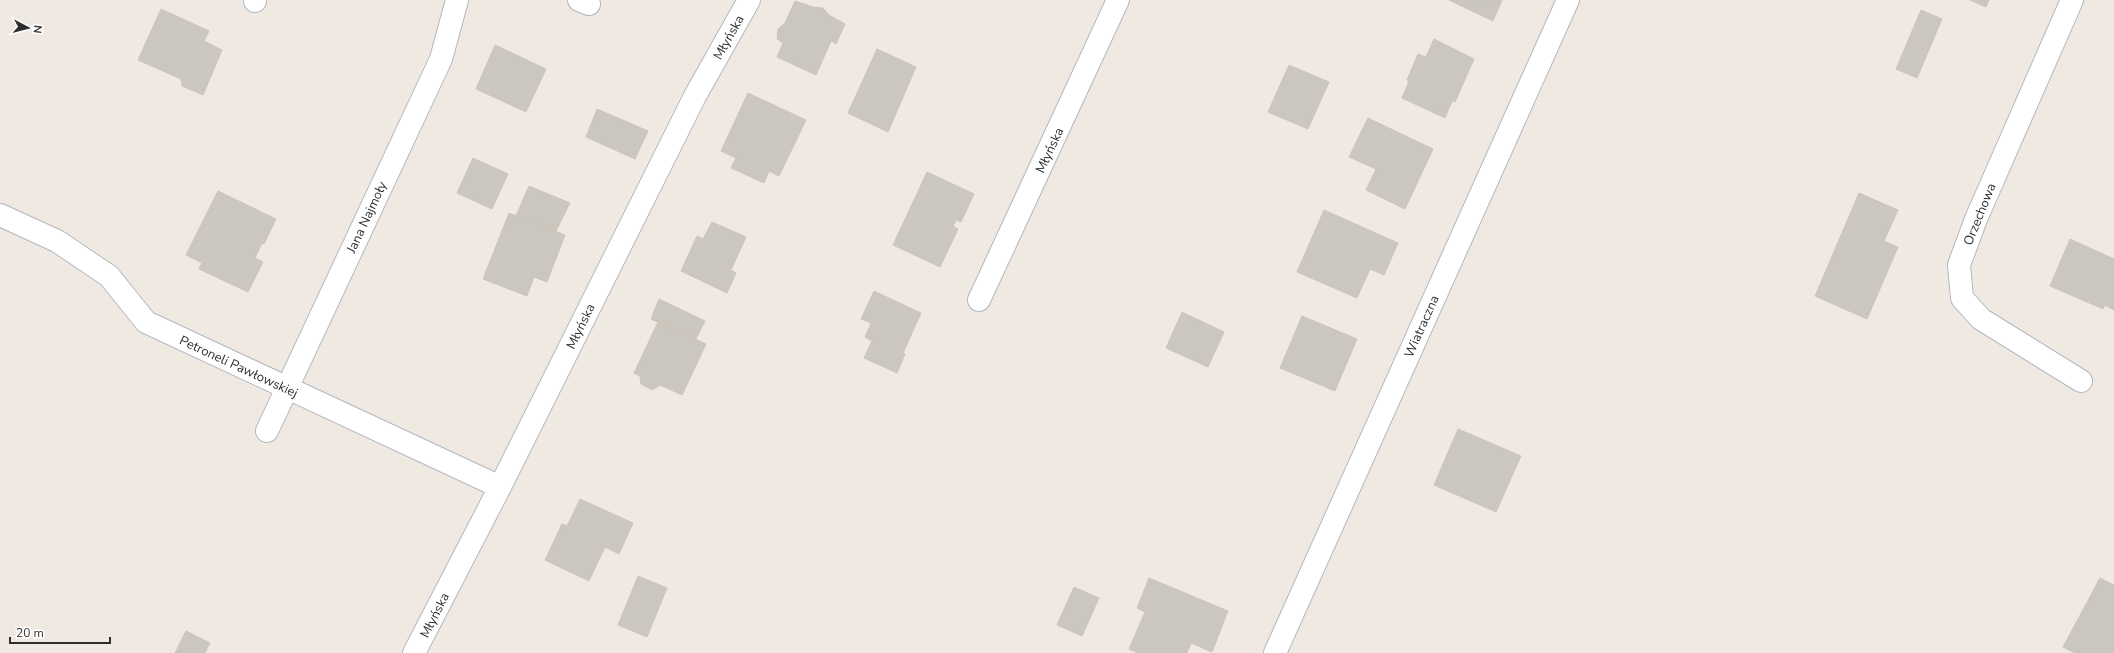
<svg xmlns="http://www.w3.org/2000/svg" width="2114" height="653" font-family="'Nunito Sans',sans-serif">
  <rect width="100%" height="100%" fill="#efe9e1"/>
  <!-- building -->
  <path fill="#cbc7bf" stroke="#cbc5ba" d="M1449,0H1502L1493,21Z
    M1970,0H1989L1986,7Z
    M795,1L813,7L823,8L829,15L845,24L836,44L831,41L816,75L777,57L783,43L777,39L778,29L785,23Z
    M161,9L209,31L204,41L222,50L203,95L182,86L181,79L138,60Z
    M1921,10L1942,19L1917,78L1896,69Z
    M1434,39L1474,59L1455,102L1452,101L1445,118L1402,98L1409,81L1407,80L1418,54L1426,57Z
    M495,45L546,69L526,112L476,89Z
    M877,49L916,67L888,132L848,113Z
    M1289,65L1329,82L1308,129L1268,112Z
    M748,93L806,120L779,176L769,171L764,183L731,168L736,158L721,151Z
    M597,109L648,131L635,159L586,137Z
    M1368,118L1433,149L1405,209L1366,190L1376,169L1349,157Z
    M473,158L508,174L492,209L457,193Z
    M927,172L974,194L961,222L956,220L953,226L958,229L940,267L893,245Z
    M529,186L570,203L556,231L516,216Z
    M218,191L276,219L264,244L262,243L255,258L263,262L248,292L199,269L202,263L186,255Z
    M1859,193L1898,210L1884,241L1898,247L1867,319L1815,296Z
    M1324,210L1398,243L1384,275L1370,269L1357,298L1297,272Z
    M509,213L565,235L547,282L534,277L527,296L483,279Z
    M712,222L746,237L731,270L736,273L727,293L681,271L697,236L703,239Z
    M2070,239L2114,259V310L2105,305L2103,309L2050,286Z
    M874,291L921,313L903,353L905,354L897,373L864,358L872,341L865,337L871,323L861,319Z
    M659,299L705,321L696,339L651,319Z
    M1182,312L1224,332L1208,367L1166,348Z
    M1302,316L1357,339L1335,391L1280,368Z
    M658,322L706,344L682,395L660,385L652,390L641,384L640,376L634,373Z
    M1458,429L1521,456L1496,512L1434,485Z
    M580,499L633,523L619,554L605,547L589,581L545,560L562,524L567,526Z
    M638,576L667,588L647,637L618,625Z
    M1149,578L1228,611L1212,652L1191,643L1187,653H1138L1129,649L1145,612L1137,608Z
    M2100,578L2114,585V653H2075L2063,647Z
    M1074,587L1099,598L1082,636L1057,625Z
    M186,631L210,643L205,653H175Z"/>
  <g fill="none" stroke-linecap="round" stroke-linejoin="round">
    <!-- minor casing -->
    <g stroke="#b4b7c1" stroke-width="24">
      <path id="minor" d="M579,0L589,4
        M2072,0L1976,219L1959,265L1962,298L1981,319L2081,381
        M255,1V0
        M0,215L57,241L109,276L146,322L500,487
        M979,300L1118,0
        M267,431L441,59L457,0
        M414,653L500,487L695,96L749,0
        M1275,653L1568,0"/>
    </g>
    <!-- minor -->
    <use href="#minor" stroke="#fff" stroke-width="22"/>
  </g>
  <g text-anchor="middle" stroke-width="3.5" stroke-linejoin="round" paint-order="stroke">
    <!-- street labels -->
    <g font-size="13" fill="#2e2e2e" stroke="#fff">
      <text transform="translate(728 37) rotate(-61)" y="5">Młyńska</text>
      <text transform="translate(1049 150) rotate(-65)" y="5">Młyńska</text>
      <text transform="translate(1979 214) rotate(-68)" y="5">Orzechowa</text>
      <text transform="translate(366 217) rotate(-65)" y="5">Jana Najmoły</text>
      <text transform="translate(580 326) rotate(-64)" y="5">Młyńska</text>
      <text transform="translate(1421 326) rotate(-66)" y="5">Wiatraczna</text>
      <text transform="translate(239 366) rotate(25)" y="5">Petroneli Pawłowskiej</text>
      <text transform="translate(434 615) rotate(-63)" y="5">Młyńska</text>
    </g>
  </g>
  <!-- north arrow -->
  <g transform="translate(28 28) rotate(97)" stroke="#ffffff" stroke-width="3" paint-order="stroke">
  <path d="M0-3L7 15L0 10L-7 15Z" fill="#2e2e2e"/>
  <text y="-6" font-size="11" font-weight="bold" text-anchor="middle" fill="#2e2e2e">N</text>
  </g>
  <!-- scale -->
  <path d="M10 637v6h100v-6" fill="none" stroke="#2e2e2e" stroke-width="2"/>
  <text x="16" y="637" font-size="12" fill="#2e2e2e" stroke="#ffffff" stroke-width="3" paint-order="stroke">20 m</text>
</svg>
